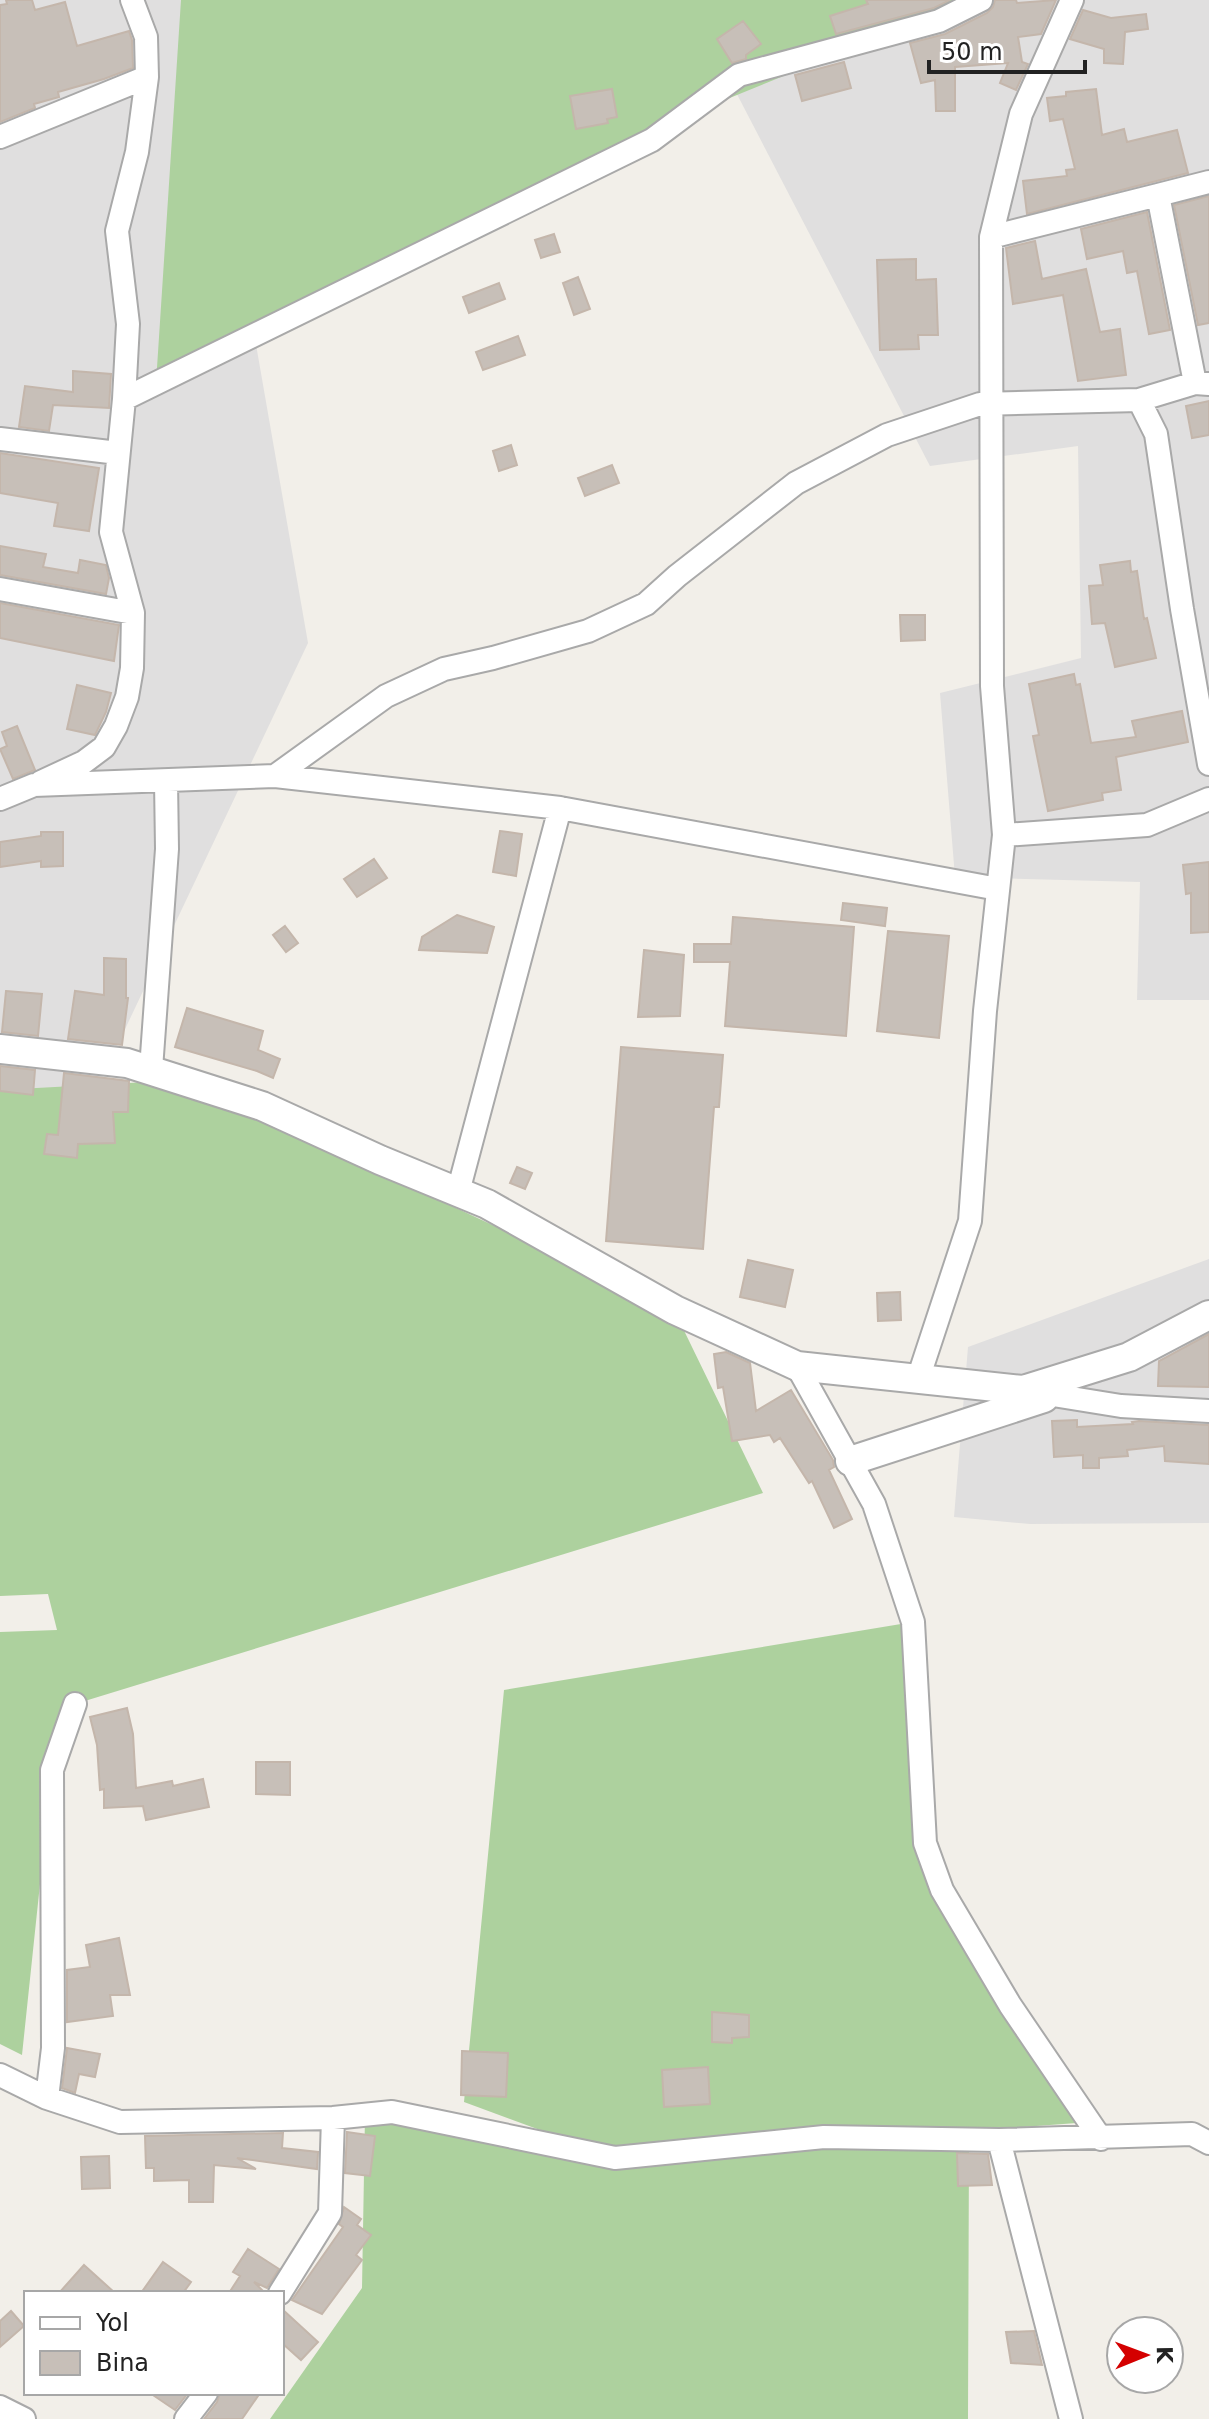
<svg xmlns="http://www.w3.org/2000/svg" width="1209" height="2419" font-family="'DejaVu Sans',sans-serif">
  <rect width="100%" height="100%" fill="#f2efe9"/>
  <!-- residential -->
  <path fill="#e0dfdf" d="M0,0H196L308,643L0,1293Z
    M773,0H1209V1000H1137L1140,882L955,877L940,693L1081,658L1078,446L930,466L700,23Z
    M1209,1259V1523L1030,1524L954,1517L968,1347Z"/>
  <!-- forest -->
  <path fill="#add19e" d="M181,0H970L683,117L156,383Z
    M183,1080L674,1310L763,1493L75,1704L52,1770L22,2055L0,2044V1632L57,1630L48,1594L0,1596V1090Z
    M913,1622L942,1890L1090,2122L667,2154L969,2139L968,2419H270L362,2288L365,2115L608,2155L464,2102L504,1690Z"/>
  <!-- building -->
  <path fill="#c7bfb8" stroke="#c4b6ab" stroke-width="2" d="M6,0H32L35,10L65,2L77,46L129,31L132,40L133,68L104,79L58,92L59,97L34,104L35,108L0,122V5L7,4Z
    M866,0H950L934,8L836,34L830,16L868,4Z
    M995,0H1016L1017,3L1056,0L1041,34L1018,37L1022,62L1028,64L1016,90L1000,83L1008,63L955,67V111H936L935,80L921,83L910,43L945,34L987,13L993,7Z
    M1083,10L1111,18L1146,14L1148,29L1125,32L1123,64L1104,63V49L1070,39Z
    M743,21L761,44L746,55V59L732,63L717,39Z
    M844,62L851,88L802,101L795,75Z
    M612,89L617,117L607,119L608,123L576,129L570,96Z
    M1096,89L1102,135L1124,129L1127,142L1177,130L1188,173L1027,214L1023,181L1067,176L1066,170L1075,169L1063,119L1050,121L1047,98L1066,96V92Z
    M1209,196V323L1198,325L1174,205Z
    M1147,212L1170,330L1149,334L1137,271L1127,273L1123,251L1087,259L1081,229Z
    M554,234L560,252L541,258L535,240Z
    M1035,241L1042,279L1086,269L1100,332L1120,329L1126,375L1078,381L1063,295L1013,304L1006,248Z
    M916,259V280L936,279L938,335H918L919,349L880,350L877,260Z
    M578,277L590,309L574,315L563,283Z
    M499,283L505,299L469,313L463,297Z
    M518,336L525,355L483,370L476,352Z
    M73,371L111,374L109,408L53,405L49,431L19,427L25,386L73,392Z
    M1209,401V435L1192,438L1186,406Z
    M511,445L517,465L499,471L493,451Z
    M0,453L99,468L89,531L54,526L58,503L0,493Z
    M612,465L619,483L585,496L578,478Z
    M0,546L46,554L43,567L78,573L80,560L106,565L109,578L106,594L0,575Z
    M1130,561L1131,572L1137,571L1144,619L1147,618L1156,658L1115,667L1105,623L1092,624L1089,586L1103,585L1100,565Z
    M0,603L119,625L114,661L0,638Z
    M900,615H925V640L901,641Z
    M1074,674L1076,685L1080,684L1091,743L1136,737L1132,721L1182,711L1188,742L1116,757L1121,790L1102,793L1103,800L1048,811L1033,736L1039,735L1029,684Z
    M77,685L111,693L106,712L95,735L67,729Z
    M17,726L35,770L13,779L0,749L7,746L2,732Z
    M500,831L522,834L516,876L493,872Z
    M41,832H63V866L41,867V861L0,867V842L41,836Z
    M374,859L387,878L357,897L344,879Z
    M1209,862V932L1191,933V893L1186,894L1183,865Z
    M843,903L887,908L885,926L841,920Z
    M457,915L494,927L487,953L419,950L422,937Z
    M733,917L854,927L846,1036L725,1026L730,962H694V944H731Z
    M285,926L298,943L286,952L273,935Z
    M888,931L949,936L939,1038L877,1031Z
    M644,950L684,955L680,1016L638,1017Z
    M104,958L126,959V998H128L122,1045L68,1039L75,991L104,995Z
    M6,991L42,994L38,1036L2,1032Z
    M187,1008L263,1031L258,1050L280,1059L273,1078L257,1071L175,1047Z
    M621,1047L723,1055L719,1107H714L703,1249L606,1241Z
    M0,1066L35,1070L33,1095L0,1091Z
    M64,1073L129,1081L128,1112H113L115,1143L78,1144L77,1158L44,1154L47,1134L58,1135Z
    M517,1167L532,1173L525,1189L510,1183Z
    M748,1260L793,1270L785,1307L740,1297Z
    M900,1292L901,1320L878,1321L877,1293Z
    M1209,1334V1387L1158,1386L1159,1361Z
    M726,1352L750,1363L756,1411L791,1390L833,1460L834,1467L829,1470L852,1519L834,1528L812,1481L809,1483L780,1438L774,1442L770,1435L732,1441L723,1387L718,1388L714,1354Z
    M1077,1420V1427L1133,1424L1132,1422L1139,1421L1209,1425V1464L1165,1461L1164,1446L1127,1450L1128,1456L1099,1458V1468H1083V1455L1054,1457L1052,1421Z
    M127,1708L133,1734L136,1788L172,1781L173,1786L203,1779L209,1807L146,1820L143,1806L104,1808V1789L100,1790L97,1745L90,1717Z
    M256,1762H290V1795L256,1794Z
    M119,1938L130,1995H110L113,2016L67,2022V1970L90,1967L86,1945Z
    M712,2012L749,2015V2037L732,2038V2043L712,2042Z
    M67,2048L100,2054L95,2077L79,2074L75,2093L62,2088Z
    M462,2051L508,2053L506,2097L461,2095Z
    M708,2067L710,2104L664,2107L662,2070Z
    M347,2132L375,2136L370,2176L345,2173Z
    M283,2133L282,2148L318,2152L317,2169L237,2158L256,2169L214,2165L213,2202H189V2180L154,2181V2168H146L145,2136Z
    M957,2153L988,2154L992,2185L958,2186Z
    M109,2156L110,2188L82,2189L81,2157Z
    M344,2207L361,2219L357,2225L371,2235L356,2255L362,2260L322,2314L292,2300L343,2227L339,2224Z
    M248,2249L279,2269L267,2288L254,2282L265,2293H229L240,2276L233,2272Z
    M163,2262L191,2282L183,2293H141Z
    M84,2265L115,2293H59Z
    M282,2309L318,2342L301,2360L282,2343Z
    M11,2311L24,2326L0,2347V2321Z
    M1034,2331L1042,2365L1011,2363L1006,2332Z
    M150,2393H188L175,2410Z
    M220,2393H260L242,2419H204L217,2402Z"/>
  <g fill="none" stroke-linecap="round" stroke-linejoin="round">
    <!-- minor casing -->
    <g stroke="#a9a9a9" stroke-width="26">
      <path id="minor" d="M1072,0L1021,114L991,237L992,686L1004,835L1147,825L1209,799
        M0,137L147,77L146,37L132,0
        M1158,195L1209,182
        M991,237L1158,195L1195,383
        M124,399L652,140L739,75L939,21L981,0
        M1139,400L1156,434L1182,609L1209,764
        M0,439L118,453
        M0,589L133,613
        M275,776L560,808L998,889
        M41,782L84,762L104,747L116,726L127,697L132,668L133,613L111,532L124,399L128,324L117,231L137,152L147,77
        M0,799L34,785L275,776L386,696L444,669L493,658L588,631L646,604L677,576L796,483L887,435L980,404L1139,400L1195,383L1209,384
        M151,1069L167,849L166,781
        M458,1192L560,808
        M797,1366L874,1504L913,1622L925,1843L942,1890L1010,2005L1101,2139
        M918,1379L970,1221L985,1011L1004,835
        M1028,1391L1121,1406L1209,1411
        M0,2075L47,2098L120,2122L333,2118L392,2112L615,2158L824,2137L999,2140L1192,2134L1209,2143
        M47,2098L53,2048L52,1770L75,1704
        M999,2140L1071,2419
        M280,2293L330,2213L333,2118
        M0,2407L24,2419
        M186,2419L206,2393"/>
    </g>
    <!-- tertiary casing -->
    <g stroke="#a9a9a9" stroke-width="32">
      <path id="tertiary" d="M0,1049L127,1063L262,1106L380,1160L487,1204L675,1310L797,1366L1023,1390L1129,1357L1209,1315
        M850,1461L1044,1398"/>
    </g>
    <!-- minor -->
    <use href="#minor" stroke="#fff" stroke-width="22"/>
    <!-- tertiary -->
    <use href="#tertiary" stroke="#fff" stroke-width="28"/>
  </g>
  <!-- legend -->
  <rect x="24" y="2291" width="260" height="104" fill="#ffffff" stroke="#a7a7a7" stroke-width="2"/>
  <rect x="40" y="2317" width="40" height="12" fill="#ffffff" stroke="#a7a7a7" stroke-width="2"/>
  <text x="96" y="2331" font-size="24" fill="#222222">Yol</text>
  <rect x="40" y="2351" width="40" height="24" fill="#c7bfb8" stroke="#a7a7a7" stroke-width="2"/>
  <text x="96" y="2371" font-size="24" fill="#222222">Bina</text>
  <!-- north arrow -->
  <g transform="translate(1145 2355) rotate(89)"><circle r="38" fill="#ffffff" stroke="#a7a7a7" stroke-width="2"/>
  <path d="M0-6L14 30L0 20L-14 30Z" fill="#d40000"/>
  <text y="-12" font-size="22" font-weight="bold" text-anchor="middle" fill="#222222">K</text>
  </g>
  <!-- scale -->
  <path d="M929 60v12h156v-12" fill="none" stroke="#222222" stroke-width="4"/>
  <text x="941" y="60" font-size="24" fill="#222222" stroke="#ffffff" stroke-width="6" paint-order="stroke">50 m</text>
</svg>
